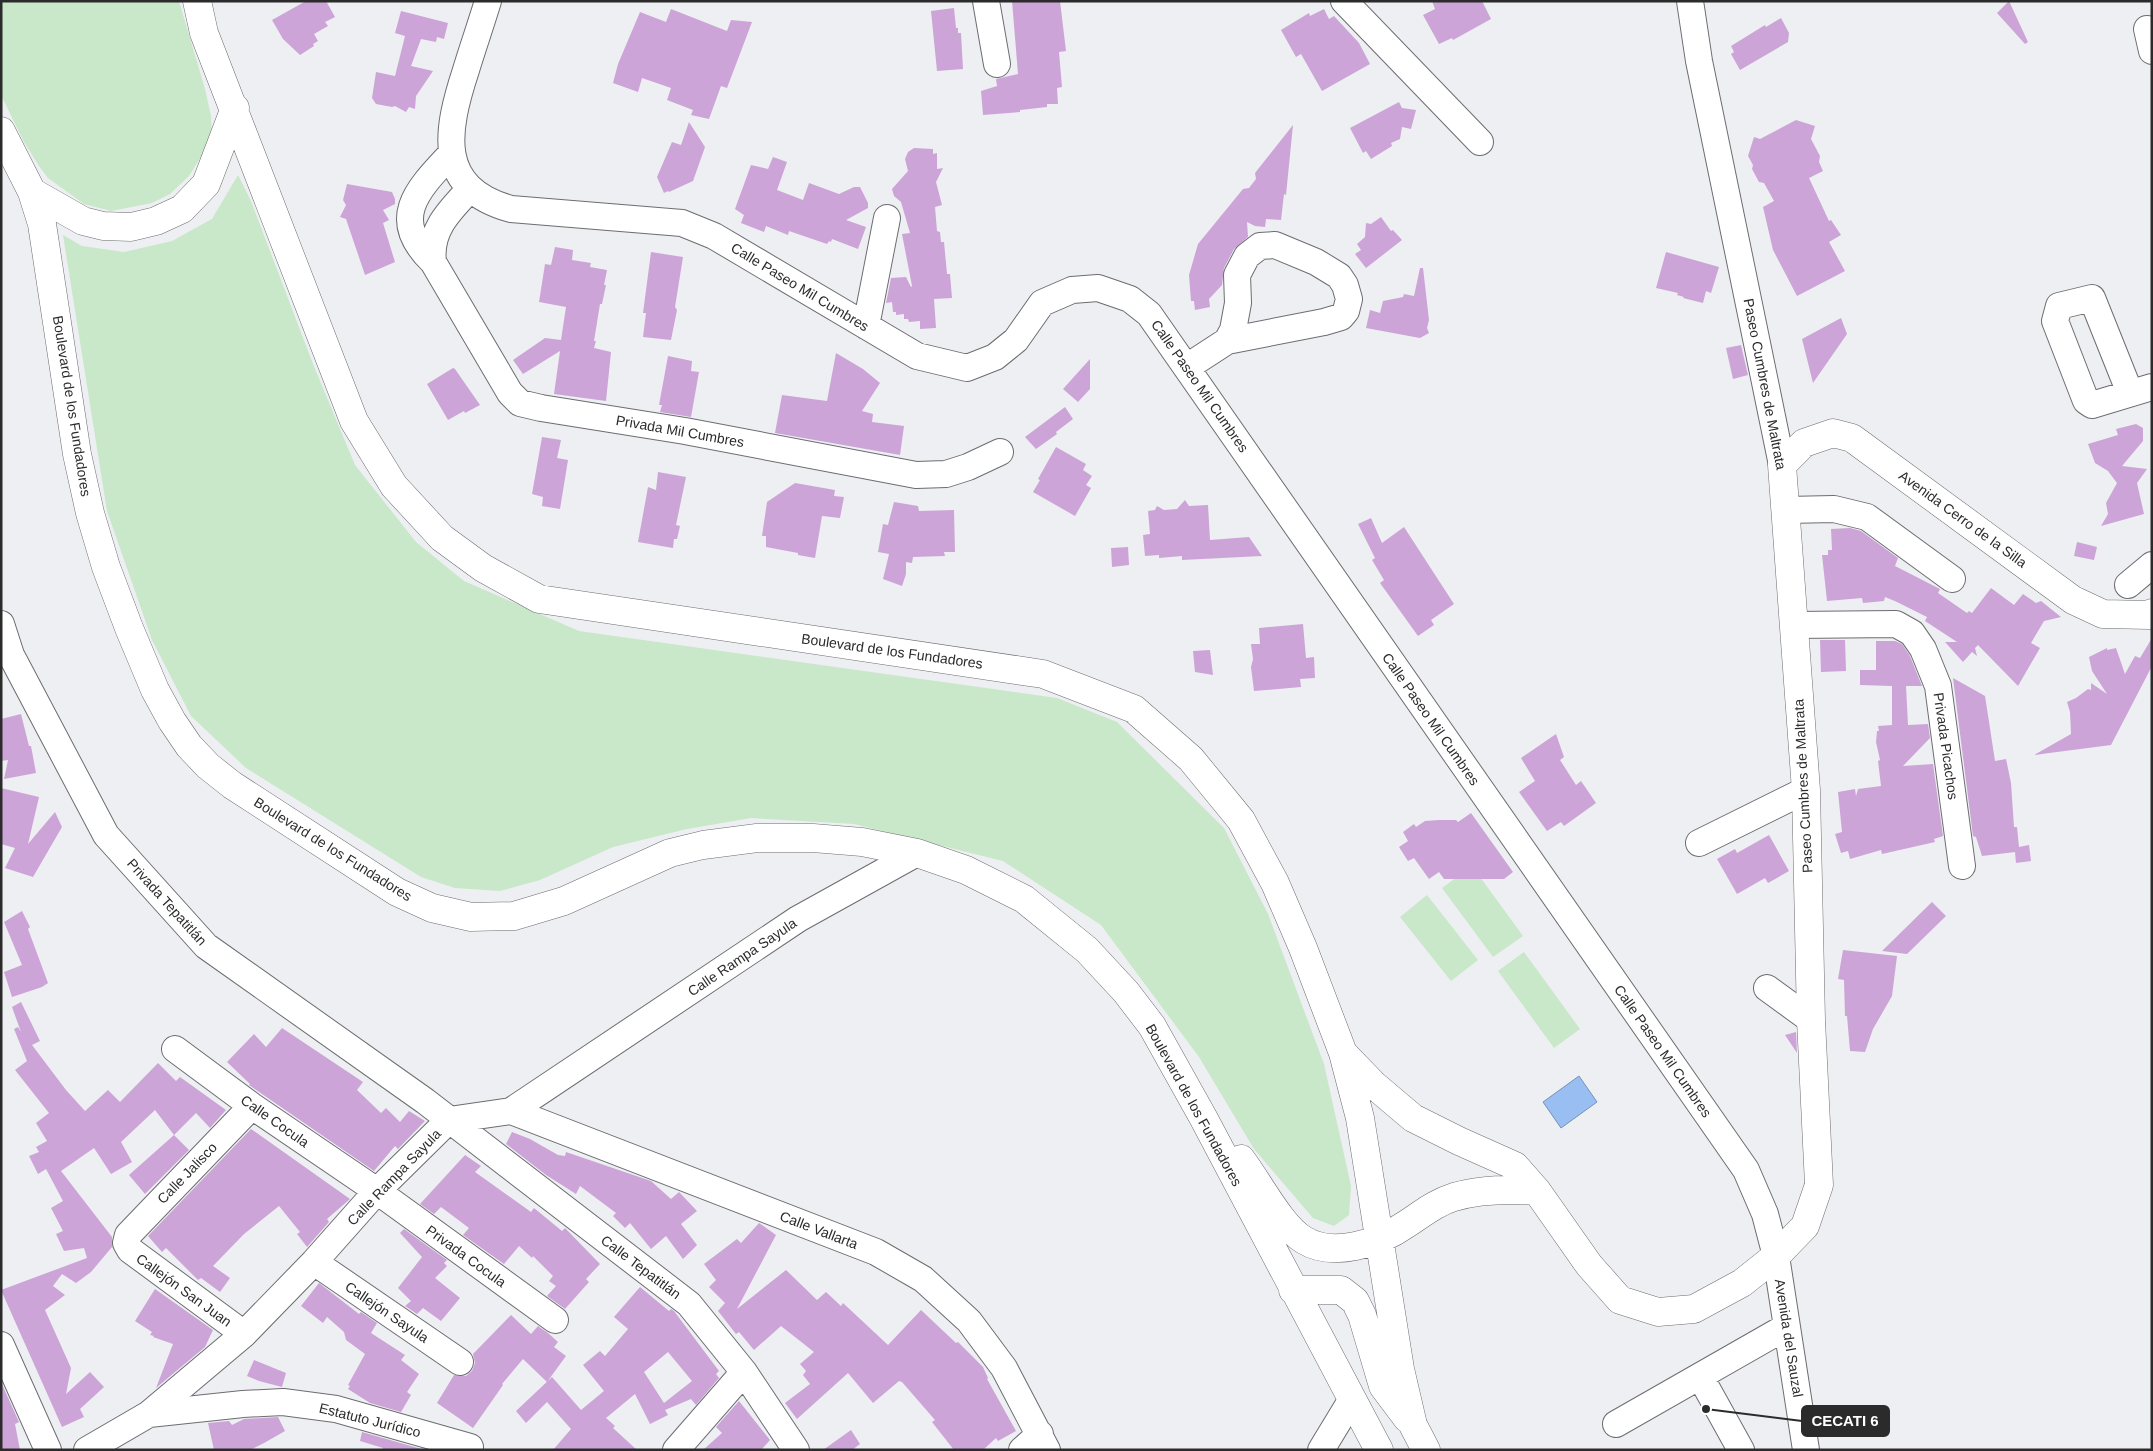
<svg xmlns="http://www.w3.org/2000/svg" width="2153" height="1451" font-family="Helvetica,sans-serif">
  <rect width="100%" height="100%" fill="#eeeff2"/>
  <!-- green -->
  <path fill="#c8e8c9" d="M1,1H179L205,89L211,116L212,139L189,176L170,194L152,203L111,211L84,204L48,178L39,166L24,142L1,95Z
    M238,175L251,201L313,364L355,465L416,542L464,581L579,631L1057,698L1117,722L1224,828L1268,914L1324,1064L1351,1186L1349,1215L1334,1226L1313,1218L1254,1149L1199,1057L1101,925L1003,861L854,824L751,818L687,829L613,847L540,880L500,891L455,888L421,877L246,768L191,716L152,640L107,511L63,235L82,246L124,252L172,241L212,219Z
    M1472,866L1523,936L1493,957L1442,888Z
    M1427,895L1478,960L1451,981L1400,917Z
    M1524,952L1580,1029L1554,1048L1498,971Z"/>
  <!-- water -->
  <path fill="#98bef2" stroke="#7792b7" d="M1579,1076L1597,1102L1561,1128L1543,1102Z"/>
  <!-- building -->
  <path fill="#cca4d7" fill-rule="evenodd" d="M306,1H326L335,17L325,22L328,26L314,34L318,41L313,44L314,46L300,55L283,39L272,20Z
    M1012,1H1060L1066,51L1059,52L1062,87L1057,88L1058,104H1047V107L1020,110V112L983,115L981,91L997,86L996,79L1018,74Z
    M1432,1H1482L1491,19L1453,40L1452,38L1439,44L1423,15L1435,9Z
    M2009,1L2028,42L2025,44L1997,13Z
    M954,8L956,28H958V33H961L963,69L937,71L931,11Z
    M671,9L727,31L731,20L752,22L727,88L721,86L709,119L691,115L693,110L667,100L671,88L642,78L638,92L613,83L618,64L640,12L666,22Z
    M1324,9L1329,19L1334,16L1359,43L1370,64L1322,91L1301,54L1296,57L1281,30L1309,13L1310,16Z
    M401,11L448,23L444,39L437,37L436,42L421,39L411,66L433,71L416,96L415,109L409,107L406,112L395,106L392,107L376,104L372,98L376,72L395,76L405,36L395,33Z
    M1781,18L1789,33L1788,42L1740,70L1731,54L1734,52L1731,46L1765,25L1766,27Z
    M1399,102L1402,108L1416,110L1411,129L1402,127L1400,139L1391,143L1392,146L1371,159L1366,151L1363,153L1350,128Z
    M1796,120L1815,126L1811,139L1820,156L1819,162L1823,171L1809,178L1829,221L1831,220L1841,235L1829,242L1845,271L1797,296L1773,250L1763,207L1774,201L1764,183L1759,182L1752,169L1753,165L1748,156L1754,137L1760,139Z
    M689,122L705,147L693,181L669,192L668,191L664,193L657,177L672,142L681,145Z
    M1293,125L1286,195L1284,194L1281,220L1266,219L1265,227L1255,226L1247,222L1248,237L1234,249L1224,268L1222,285L1209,299L1210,307L1195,310L1194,301H1191L1189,275L1198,244L1243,189L1249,188L1256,179L1255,173Z
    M914,148L933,149V154L937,153V169L943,168L936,182L942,205L935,207L937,231L940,232L941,242H944L947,274H950L952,298L934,299L936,328L920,329V321L909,322L908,319H904V314L896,315V312H893L892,302L886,303L891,278L906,277L911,287L912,286L902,234L910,233L901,202L894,196L892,189L908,171L905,159L908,152Z
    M773,157L787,162L777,190L803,200L809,183L839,194L854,187H860L868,203V208L846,220L866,227L858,249L832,239L831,242L829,241L827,244L789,231L788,235L766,226L764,232L741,223L744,215L735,209L751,165L768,169Z
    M347,184L392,192L395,199V204L383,210L389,220L383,223L395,262L365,275L346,219L340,217L346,205L343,200Z
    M1381,217L1391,231L1393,230L1402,240L1366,268L1355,254L1361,250L1357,244L1365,237L1366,223L1371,224Z
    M555,247L573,250L572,260L591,263L590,267L607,270L604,285H606L602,304H600L594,341H596L594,348L611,352L606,401L554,394L560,351L523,374L513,360L545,338L561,340L566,307L539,302L545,264L551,265Z
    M651,252L683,257L675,307L677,310L671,340L643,337L646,313H643Z
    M1666,252L1719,267L1711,293L1706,291L1703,303L1683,298L1684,297L1677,295L1678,293L1656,288Z
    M1420,268H1423L1429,320L1427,328L1429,333L1420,338L1366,328L1370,310L1380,313L1383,301L1403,297L1404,294L1414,296Z
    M1841,318L1847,334L1813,383L1802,339Z
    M1741,345L1748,375L1733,379L1726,348Z
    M836,353L863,369L880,383L862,411L873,414L872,422L904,426L900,455L775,433L782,395L827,401Z
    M668,356L692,361L691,371L699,372L691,417L660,412L662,405H659Z
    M1090,359V389L1078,402L1063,389Z
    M453,368L455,369L480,405L465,413L464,411L448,420L427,384Z
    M1065,407L1073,419L1056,432L1057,434L1036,449L1025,437Z
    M2136,424L2143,428V441L2122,466L2147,469L2137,483L2144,514L2101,526L2108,514L2106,503L2117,483L2108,471L2095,463L2088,444L2118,435L2116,429Z
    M542,437L561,440L557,458L568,460L560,509L542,506L543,497L532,494Z
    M1056,447L1086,464L1083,470L1092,476L1086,485L1091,488L1075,516L1033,492L1040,480L1038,479Z
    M658,472L686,477L676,525L680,526L677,539H674L673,548L638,542L648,487L656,490Z
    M795,483L835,490L834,496L844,497L840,518L822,516L815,558L798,555V553L766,547V536H762L767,502Z
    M1185,500L1189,506L1208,505L1210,540L1249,537L1262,556L1182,560V556L1159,558V555L1145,556L1143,535L1150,534L1148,511L1155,510L1157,506L1164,510L1177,509Z
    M894,502L918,506L919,511L954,510L955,552H944L945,556L913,557L912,563L906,562V574L902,586L883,579L889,554L878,552L883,524L888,525Z
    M1371,518L1382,543L1404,527L1454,604L1431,620L1434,625L1418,636L1380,583L1384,580L1372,560L1375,558L1358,524Z
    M1850,528L1861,531L1898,558L1895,566L1940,589L1938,593L1967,613L1969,611L1972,613L1991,588L2014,605L2023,594L2036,603L2041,601L2061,617L2044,621L2031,643L2040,648L2018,686L1978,645L1975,648L1977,656L1972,652L1963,662L1945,642H1957L1925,621L1927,617L1897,602L1885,597L1884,601L1863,603L1862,598L1827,601L1822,555H1828V550H1832L1831,529Z
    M2077,542L2097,547L2094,560L2074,556Z
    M1128,547L1129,565L1112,567L1111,548Z
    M1303,624L1306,658L1314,657L1315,678L1300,679L1301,687L1254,691L1251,667L1253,659L1251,644H1260L1259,628Z
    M2152,638V666L2111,745L2034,755L2071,734L2070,712L2067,702L2076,698L2088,689L2091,690V683L2107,694L2092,671L2089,657L2107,648V650L2116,648L2125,674L2135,656L2140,658Z
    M1820,640H1845L1846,671L1821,672Z
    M1876,641H1895L1902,644L1910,656L1922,686H1906L1908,725L1928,724L1930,738L1903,766L1933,764L1943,836L1934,839L1935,842L1882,854L1881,850L1850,859L1848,851L1841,853L1835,834L1842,832L1838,792L1855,789L1856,796L1858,789L1881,786L1878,761L1880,760L1876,742L1877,731H1879L1878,726L1892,725V686L1860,685V670H1876Z
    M1210,650L1213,675L1195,672L1193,651Z
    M1953,678L1985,696L1995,761L2006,759L2011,783L2014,827H2017L2019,847L2029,845L2031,861L2016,863L2015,852L1982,856L1976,837L1973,836Z
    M21,714L29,746H31L36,773L4,779L8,760L1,761V719Z
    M1556,734L1564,757L1560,760L1576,785L1581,781L1596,803L1564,826L1561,822L1547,831L1519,792L1535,781L1521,758Z
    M1,788L39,797L28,844L55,812L62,827L33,877L5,868L15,848L1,844Z
    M1471,813L1513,872L1504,879H1444L1439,872L1429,879L1414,858L1408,861L1399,847L1408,841L1403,832L1414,824L1416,827L1425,821L1439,820H1456L1458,822Z
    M1769,835L1789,871L1768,883L1765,878L1737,894L1717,859L1735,849L1737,853Z
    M1932,902L1946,916L1907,954L1882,951Z
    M22,911L30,927L28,929L48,983L42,987L12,997L4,972L22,965L4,922Z
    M1843,950L1897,956L1892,996L1873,1029L1865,1052L1850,1051L1847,1016H1845L1844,980L1838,979Z
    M21,1002L40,1041L32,1045L66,1090L85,1111L108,1090L120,1102L158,1063L176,1081L180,1077L226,1110L210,1128L196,1113L174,1135L155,1110L121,1142L132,1162L111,1174L94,1148L61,1171L112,1237V1247L91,1272L76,1283L62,1274L53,1286L65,1295L45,1310L71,1368L66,1394L90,1372L104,1387L80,1409L84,1417L62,1427L1,1290L87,1258L84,1248L64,1251L56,1234L63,1231L51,1208L63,1201L46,1169L38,1174L29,1156L39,1152L36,1147L47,1141L36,1123L49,1113L15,1070L27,1061L14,1029L18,1027L21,1032L12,1007Z
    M282,1028L363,1082L357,1090L381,1113L386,1108L400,1122L409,1111L425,1121L398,1149L395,1146L374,1171L249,1085L250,1084L227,1062L254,1034L266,1047Z
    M1796,1032L1797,1053L1785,1035Z
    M251,1129L350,1199L327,1219L329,1222L307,1247L297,1234L300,1232L279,1206L244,1234L213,1266L230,1278L220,1292L201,1278L198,1280L166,1248L162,1252L148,1236Z
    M512,1132L530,1139L558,1155L565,1156L566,1152L651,1181L671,1199L679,1192L697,1211L681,1224L697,1245L683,1259L666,1236L651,1249L630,1223L625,1228L613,1216L616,1213L580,1186L576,1194L546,1175L506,1144Z
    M174,1135L189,1150L145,1194L129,1175Z
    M465,1155L481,1166L475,1172L531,1212L534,1208L562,1231L565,1228L600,1264L586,1279L589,1282L565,1309L547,1296L556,1286L549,1281L553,1276L533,1256L532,1258L519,1246L504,1264L463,1235L469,1228L441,1207L434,1214L420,1204Z
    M759,1223L776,1235L737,1309L786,1270L817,1300L826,1292L841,1306L843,1303L888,1345L921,1310L956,1343L958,1342L983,1367L988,1378L987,1379L1016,1431L998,1441L996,1438L983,1450H954L932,1422L935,1420L902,1382L899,1381L873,1403L848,1373L797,1419L785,1403L810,1384L803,1375L806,1371L800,1364L814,1352L781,1326L754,1350L739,1332L736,1334L718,1311L725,1303L709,1287L716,1280L704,1264L737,1239L741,1243Z
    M404,1229L447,1260L444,1263L447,1266L435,1278L460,1298L441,1321L423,1308L417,1314L405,1306L411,1301L398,1288L422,1257L400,1233Z
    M319,1283L359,1314L361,1312L377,1323L371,1333L405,1355L401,1360L419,1374L407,1392L411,1395L401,1412L370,1403L348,1389L350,1386L348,1385L365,1354L346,1340L344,1332L327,1317L323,1323L301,1306Z
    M640,1287L669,1311L671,1309L674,1311L719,1371L716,1374L719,1378L696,1405L691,1399L665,1410L668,1415L650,1424L635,1394L606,1418L615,1426L613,1428L637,1450H553L571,1429L547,1402L526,1423L516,1411L552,1377L581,1410L604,1391L583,1365L600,1351L605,1356L628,1329L614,1317ZM668,1352L692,1381L664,1403L644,1372Z
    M155,1289L213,1330L205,1347L156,1388L173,1344L153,1337L154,1336L150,1335L152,1332L135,1321Z
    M511,1315L531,1334L538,1326L548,1333L558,1342L554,1347L566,1356L547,1382L523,1359L502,1384L503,1385L473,1428L437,1403L454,1375L466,1376L472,1371L475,1363L473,1354Z
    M254,1360L286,1373L282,1387L259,1381L247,1376Z
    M1,1382L19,1422L15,1424L20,1450H1Z
    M739,1401L770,1440L761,1450H703L722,1433L716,1427Z
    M278,1417L285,1431L264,1443L250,1450H214L208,1423L229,1421L232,1425L244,1419Z
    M851,1430L860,1444L852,1450H823Z
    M362,1432L425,1450H383V1448L360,1441Z"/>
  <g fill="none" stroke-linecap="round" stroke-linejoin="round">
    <!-- minor casing -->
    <g stroke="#6c6d70" stroke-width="28">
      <path id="minor" d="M488,1C481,24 473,47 466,70C446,131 435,188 511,209L682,223L714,236L917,356L967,368L995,357L1016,340L1042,303L1072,290L1098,288L1130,299L1149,314L1746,1170L1765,1214L1776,1256L1806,1450
        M986,1L997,64
        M1344,1L1480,142
        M1690,1L1699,61L1782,465
        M2147,29L2152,51
        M451,154C417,190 388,219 433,262L510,393L520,403L541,408L685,431L916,475L946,474L968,467L1000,452
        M433,262C429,230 450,210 470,189
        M866,326L887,218
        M1187,367L1227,341L1324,322L1341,317L1346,311L1349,299L1345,285L1339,276L1316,262L1275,245L1260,246L1247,256L1237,275L1238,303L1233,330L1227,341
        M2130,393L2092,298L2059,306L2055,321L2086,401L2092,405L2152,387
        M1786,510L1834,509L1867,517L1952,579
        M2128,585L2152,565
        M1,624L11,655L106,835L206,946L425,1101L689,1304L744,1372L796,1450
        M1794,625L1896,624L1912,633L1923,649L1938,686L1962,866
        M1699,843L1806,790
        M1767,988L1811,1020
        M175,1049L252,1106L377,1191L555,1320
        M511,1111L876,1252L923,1279L969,1321L1004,1368L1047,1450
        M314,1262L460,1362
        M244,1334L130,1250L126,1243L128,1235L252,1106
        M1,1345L48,1450
        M1700,1376L1741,1450
        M149,1414L243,1404L283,1402L336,1409L470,1447
        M1616,1424L1786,1327
        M87,1450L149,1414L244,1334L314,1262L377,1191L449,1120L511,1111L798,919L917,853
        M676,1450L744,1372
        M1022,1450L1040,1434
        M1321,1450L1352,1399"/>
    </g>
    <!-- major casing -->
    <g stroke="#6c6d70" stroke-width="29">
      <path id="major" d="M197,1L204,33L354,421L394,486L442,538L483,568L539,599L1043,674L1134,709L1191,759L1241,820L1275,883L1303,948L1343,1053L1360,1118L1400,1369L1413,1425L1426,1450
        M1,131L32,192L42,224L77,454L90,513L106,567L129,628L155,690L172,721L189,746L208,766L232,785L397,892L432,908L471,917L514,916L564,901L670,853L703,845L757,838H813L862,842L917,853L966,870L1024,899L1087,950L1126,992L1152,1026L1204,1119L1379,1450
        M32,192L83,221L103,226L131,227L156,221L182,209L206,184L235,108
        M1344,1054L1374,1085L1413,1118L1459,1141L1515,1166L1537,1191L1589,1265L1620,1300L1658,1312L1694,1309L1742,1283L1776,1256L1805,1226L1819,1185L1811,1020L1806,790L1782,465L1804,443L1833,433L1852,438L2073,600L2103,614L2149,615L2152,613
        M1241,1159C1258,1181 1281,1227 1304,1240C1333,1258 1379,1243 1405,1225C1422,1214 1435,1203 1454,1197C1482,1189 1509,1189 1537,1191
        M1293,1290H1341L1355,1301L1362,1315L1383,1386L1407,1418"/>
    </g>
    <!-- minor -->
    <use href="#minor" stroke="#fff" stroke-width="26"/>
    <!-- major -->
    <use href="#major" stroke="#fff" stroke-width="28"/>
  </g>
  <g text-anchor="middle" stroke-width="4" stroke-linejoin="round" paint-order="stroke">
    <!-- street labels -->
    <g font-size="14" fill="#2b2b2c" stroke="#fff">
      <text transform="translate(800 287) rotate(31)" y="5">Calle Paseo Mil Cumbres</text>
      <text transform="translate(1765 384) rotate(79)" y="5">Paseo Cumbres de Maltrata</text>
      <text transform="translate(1200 386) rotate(55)" y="5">Calle Paseo Mil Cumbres</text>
      <text transform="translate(72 406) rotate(81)" y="5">Boulevard de los Fundadores</text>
      <text transform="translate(680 431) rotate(10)" y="5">Privada Mil Cumbres</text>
      <text transform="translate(1963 519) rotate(36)" y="5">Avenida Cerro de la Silla</text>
      <text transform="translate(892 651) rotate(8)" y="5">Boulevard de los Fundadores</text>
      <text transform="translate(1431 719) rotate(55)" y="5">Calle Paseo Mil Cumbres</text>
      <text transform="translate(1946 746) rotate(82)" y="5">Privada Picachos</text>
      <text transform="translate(1803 786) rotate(-93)" y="5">Paseo Cumbres de Maltrata</text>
      <text transform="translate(333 849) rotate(32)" y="5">Boulevard de los Fundadores</text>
      <text transform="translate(167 902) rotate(48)" y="5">Privada Tepatitlán</text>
      <text transform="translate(742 957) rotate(-34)" y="5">Calle Rampa Sayula</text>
      <text transform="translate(1663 1051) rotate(55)" y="5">Calle Paseo Mil Cumbres</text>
      <text transform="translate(1194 1105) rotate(61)" y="5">Boulevard de los Fundadores</text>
      <text transform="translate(275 1121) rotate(35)" y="5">Calle Cocula</text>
      <text transform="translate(187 1173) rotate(-46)" y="5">Calle Jalisco</text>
      <text transform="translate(394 1177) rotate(-46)" y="5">Calle Rampa Sayula</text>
      <text transform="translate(819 1230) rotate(21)" y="5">Calle Vallarta</text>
      <text transform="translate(466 1256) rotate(36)" y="5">Privada Cocula</text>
      <text transform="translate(641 1267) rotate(37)" y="5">Calle Tepatitlán</text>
      <text transform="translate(184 1290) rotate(36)" y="5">Callejón San Juan</text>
      <text transform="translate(387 1312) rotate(34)" y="5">Callejón Sayula</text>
      <text transform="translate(1789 1338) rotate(81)" y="5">Avenida del Sauzal</text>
      <text transform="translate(370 1420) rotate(14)" y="5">Estatuto Jurídico</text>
    </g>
  </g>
  <!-- callouts -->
  <path fill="none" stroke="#2b2b2c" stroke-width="2" d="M1706 1409L1802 1421"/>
  <circle fill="#2b2b2c" stroke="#fff" stroke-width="2" cx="1706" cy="1409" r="5"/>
  <rect fill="#2b2b2c" stroke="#2b2b2c" stroke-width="2" x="1802" y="1406" width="87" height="30" rx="5"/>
  <g font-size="15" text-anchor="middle" font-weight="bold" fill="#fff">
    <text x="1845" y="1426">CECATI 6</text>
  </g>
  <!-- border -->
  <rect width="2153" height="1451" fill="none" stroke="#2b2b2c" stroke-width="5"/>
</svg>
